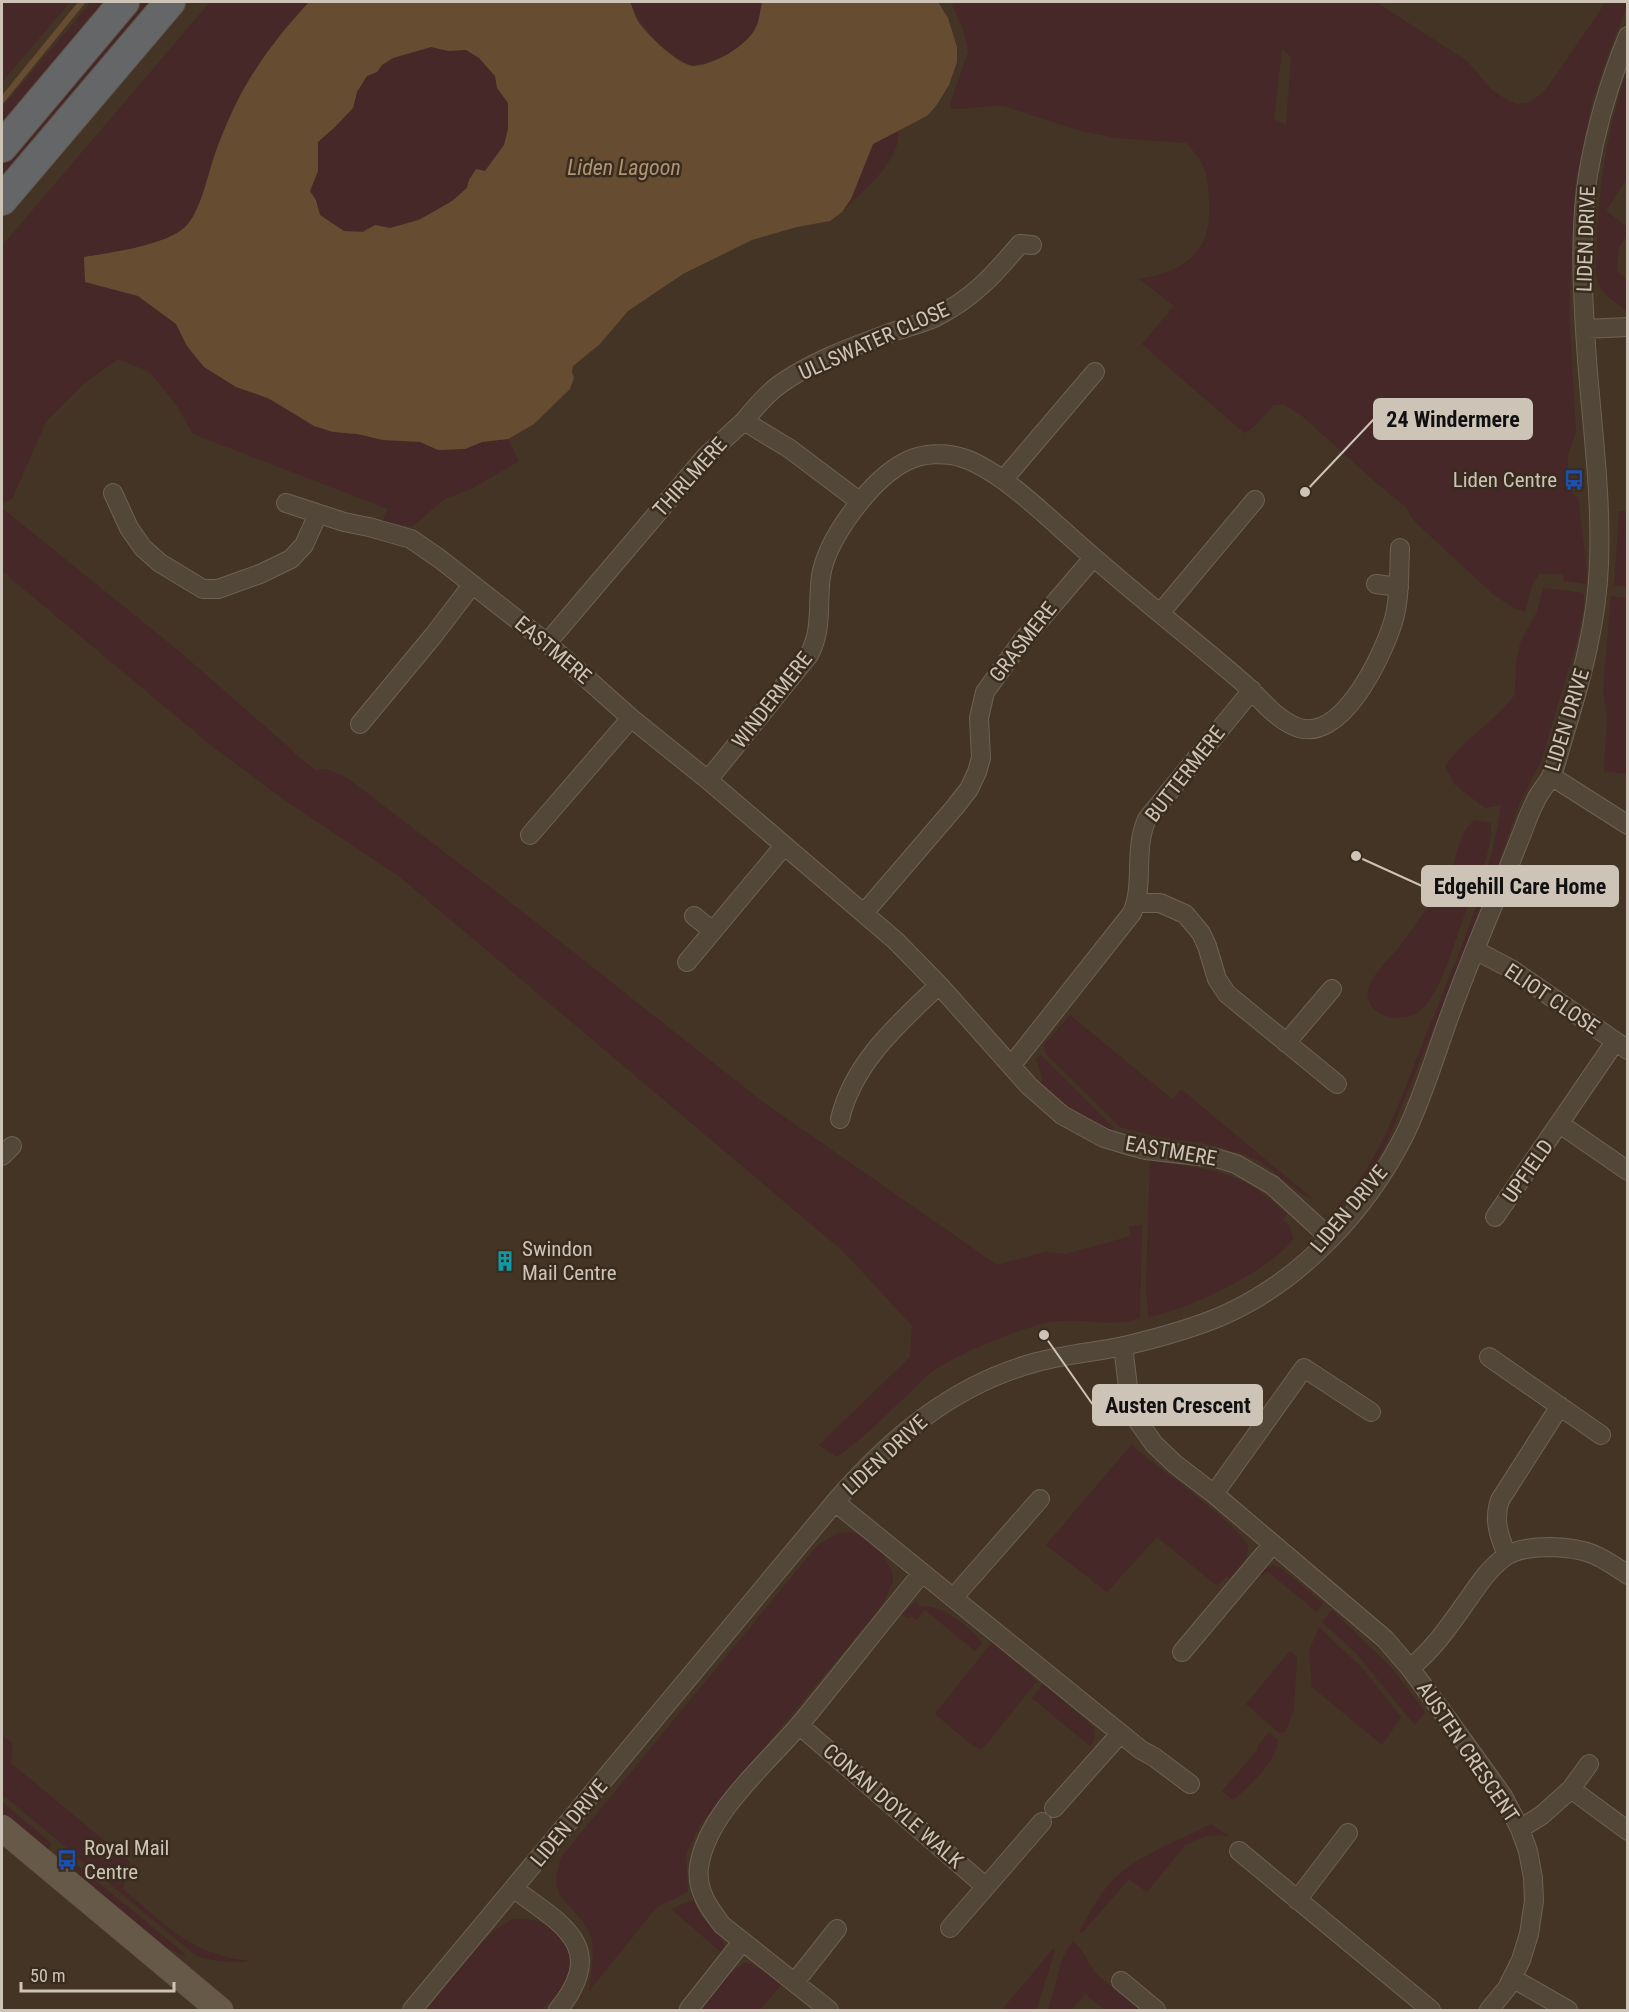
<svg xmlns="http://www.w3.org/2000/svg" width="1629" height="2012" font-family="'Roboto Condensed',sans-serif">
  <rect width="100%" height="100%" fill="#443425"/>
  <!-- green -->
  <path fill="#452827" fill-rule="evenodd" d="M2,2H70L2,82Z
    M91,2H110L2,128V107Z
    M141,2H155L2,182V165Z
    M210,2H309C280,33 251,71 233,110C226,125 219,141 214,157C207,177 201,213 184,228C163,247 112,251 84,257L176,324L187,346L204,367L231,384L279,404L314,426L342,433L357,434L383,440L420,442L438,450L465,449L482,442L508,439L519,461L473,488L443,500L412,527L382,521L388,509L193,434L177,406L150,372L118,359L85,383L46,422L12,499L2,504V246Z
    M630,2H762C760,10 759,21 755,29C743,52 716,60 692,66C662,51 643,32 630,2Z
    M951,2H1376L1467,61L1493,91L1504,98L1516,104L1527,103L1535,99L1547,88L1606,2H1627V7L1608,54L1593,99L1575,184L1569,313L1576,432L1568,455V465L1571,491L1578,498L1587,569L1586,584L1564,581L1563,574H1539L1532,585L1525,612L1514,608L1494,595L1414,521L1406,507L1381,487L1302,416L1285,405H1274C1264,414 1256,428 1244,433L1142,344L1174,306L1139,279C1188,271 1213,251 1209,198C1208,188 1208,175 1203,166C1200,158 1192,150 1187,143L1116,138L1081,131L1004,106C986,104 966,111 951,108L950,104L968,52L964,32ZM1282,48L1291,57L1286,125L1274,119Z
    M431,47L448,51L466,50L479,58L495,76L497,88L508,103V129L504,145L485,171L469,180C464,203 415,222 393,227C387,228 381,225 375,226C365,228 356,235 344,231C341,230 323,218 321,215C317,211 314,197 310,191L318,171V142L335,127L352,108L357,92L367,76L377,72L382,65L393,58Z
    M1627,70V178L1606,211L1627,227V234L1619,247L1617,271L1627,279V311C1616,303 1600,293 1597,279C1595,268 1597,256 1597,246C1598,186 1608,127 1627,70Z
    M898,131C902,160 861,193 842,212L851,199L873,144Z
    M2,508L180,652L291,749L295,754L315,770L326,769L346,777L515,906L763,1102L997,1265L1045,1252L1066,1254L1131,1236L1129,1227L1142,1224L1140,1318C1109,1329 1073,1315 1041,1324C1010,1333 962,1352 936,1369C925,1376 915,1388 905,1397C883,1418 862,1439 837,1457L819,1445L910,1357L912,1326L845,1253L401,878L283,799L213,747L2,571Z
    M1619,511H1626L1627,513V587L1614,585Z
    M1543,588L1584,593V606L1576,644L1541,761L1519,805L1495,873L1432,1032L1387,1142L1367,1177L1348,1200L1338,1206C1380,1164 1404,1090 1426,1035C1456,960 1490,885 1501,805L1485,808L1455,785L1445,766C1463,740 1492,723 1512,699L1515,693L1516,665L1520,643L1537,612Z
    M1611,596L1627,598V774L1604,771L1607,715L1603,690Z
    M1474,820L1491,823C1492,857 1474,888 1463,919C1453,946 1442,990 1421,1010C1406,1023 1373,1020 1368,998C1364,981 1391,957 1401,945C1411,932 1420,917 1430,904C1438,892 1449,878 1453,865C1460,846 1459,835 1474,820Z
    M1070,1015L1172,1099L1181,1089L1314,1200L1301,1193L1261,1162L1246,1155L1208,1144L1158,1137L1120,1127L1045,1053L1044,1045Z
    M1041,1055L1114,1128L1115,1131C1086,1119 1062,1105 1039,1083L1043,1079L1036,1059Z
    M1150,1161C1206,1169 1245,1169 1287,1215L1283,1219L1290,1227L1293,1239C1271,1270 1186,1311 1148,1317L1146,1286Z
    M1132,1444L1139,1452C1156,1465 1246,1531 1248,1547C1249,1559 1236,1570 1229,1578L1226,1577L1217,1586L1157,1537L1107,1592L1046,1545Z
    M852,1532L865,1538L883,1555L893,1574V1581L883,1604L700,1825L686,1854L688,1892L657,1907L589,1991C591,1974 597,1945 588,1930C570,1897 545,1901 562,1856L817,1546L838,1533Z
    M1274,1565L1282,1569L1323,1603L1317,1612L1267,1571L1262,1576L1257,1571Z
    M917,1602L919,1607C940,1603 971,1627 982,1643L975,1651L925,1610L916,1620L911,1616L908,1619L902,1614L910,1606Z
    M1332,1610L1390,1666L1425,1712L1415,1725L1355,1652L1322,1622Z
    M1319,1627L1363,1669L1401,1717L1382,1745L1312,1687L1309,1651Z
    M992,1642L1037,1681L985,1746L980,1749L973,1746L935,1714Z
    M1290,1651L1297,1658L1294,1709L1285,1732L1279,1733L1246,1704Z
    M1043,1684L1094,1727L1095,1737L1090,1746L1032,1698Z
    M1269,1732L1278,1740C1279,1758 1247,1789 1233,1800L1222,1791L1259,1748L1257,1747Z
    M2,1735L13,1744L11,1763L130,1862L123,1889C166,1925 191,1955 250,1961C232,1963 212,1962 195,1955L2,1794Z
    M2,1802L49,1841L51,1844L48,1852L2,1813Z
    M1211,1824L1230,1837C1215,1833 1202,1836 1189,1844L1187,1843L1147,1892L1129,1879L1082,1933L1079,1931C1090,1914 1099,1894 1113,1880C1135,1856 1181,1840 1211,1824Z
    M76,1864L185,1954V1957L158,1943L72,1871Z
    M693,1900L701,1916L722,1938L724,1946L722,1953L671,1909Z
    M514,1919C523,1919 533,1919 542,1923C559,1931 574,1952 571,1972C568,1983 559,1995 553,2005L549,2002L541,2010H427C449,1983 482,1932 514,1919Z
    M1073,1941L1081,1949L1095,1973L1140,2010H1105L1085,1994L1071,2010H1048L1063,1957Z
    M1053,1949L1055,1951L1036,2010H1002Z
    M744,1963C758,1963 770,1977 781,1985L760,2010H699L728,1975Z"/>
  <!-- water -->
  <path fill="#664d32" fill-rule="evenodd" d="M309,2H630C633,8 635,17 639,23C648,35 678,65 693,66C713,66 746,46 755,29C760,21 760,10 762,2H938L948,18L957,47V62L949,85L936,106L927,116L873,144L851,199L842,212L830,221L797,227L752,240L683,274L628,311L600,344L573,366L572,372L574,378L570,389L534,424L508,439L482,442L465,449L438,450L420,442L383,440L357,434L333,432L314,426L268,398L236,387L204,367L187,346L176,324L138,296L85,282L84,257C110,253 165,245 184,228C200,214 207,177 214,157C219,141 226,125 233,110C251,71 280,33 309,2ZM431,47L448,51L466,50L479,58L495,76L497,88L508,103V129L504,145L485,171L476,169L469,180L467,188L452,201L419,220L390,228L375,225L363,232L344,231L320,215L316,200L310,191L318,171V142L335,127L353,108L357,92L367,76L377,72L382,65L393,58Z"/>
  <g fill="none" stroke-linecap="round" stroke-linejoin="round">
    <!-- stream -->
    <path stroke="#664d32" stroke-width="6" d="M2,100L82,2"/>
    <!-- minor casing -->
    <g stroke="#6e6255" stroke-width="20">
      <path id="minor" d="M1585,329L1628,327
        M744,421C755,408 765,395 779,385C812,361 852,347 890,333C904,328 920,324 934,318C972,299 993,276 1020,244L1032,245
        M1003,480L1095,372
        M113,493L129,528L143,548L160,563L203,589H218L260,574L291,559L304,545L318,514
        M286,503L344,522L369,527L411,539L440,559L547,643L631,718L708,780L896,941L939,985L1029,1086L1062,1115L1104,1138L1127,1145L1146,1150L1216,1158L1236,1164L1272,1185L1330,1238
        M1376,584L1399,587
        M1161,612L1255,500
        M547,643L706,456L744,421L790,449L859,501
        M360,724L433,636L472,585
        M1551,776L1628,825
        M708,780L809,655C823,629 817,604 821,576C827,538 872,478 907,461C923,453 946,452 963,458C1005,472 1056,526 1091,555C1140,598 1191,638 1240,680C1258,695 1273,717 1294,726C1341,748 1384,653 1394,619C1400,596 1399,571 1400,548
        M530,835L631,718
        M1136,903H1160L1185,914L1201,933L1207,946L1217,979L1227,994L1337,1084
        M864,913L955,807L969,789L977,772L981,758L979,718L985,692L1022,641L1093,558
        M694,916L713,931
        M1475,950L1511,969L1628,1050
        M687,962L783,847
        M1286,1043L1332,989
        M1011,1066L1132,913C1145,883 1133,850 1147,819L1252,690
        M840,1119C853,1063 899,1023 939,985
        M1560,1124L1628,1171
        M2,1156L12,1146
        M1495,1217L1615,1042
        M1123,1346L1128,1387L1137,1420L1154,1444L1175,1464L1214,1494L1385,1639L1410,1668L1449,1721L1503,1796L1520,1829L1528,1851L1533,1878L1534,1901L1529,1934L1521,1960L1507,1988L1489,2010
        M1489,1357L1601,1435
        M1214,1494L1304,1368L1371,1412
        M835,1502L1141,1750L1154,1757L1190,1784
        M1507,1555C1499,1536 1493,1520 1500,1500L1560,1406
        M953,1598L1040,1499
        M1182,1652L1272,1545
        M1410,1668C1433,1650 1450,1625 1467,1601C1478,1585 1490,1567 1506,1556C1519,1548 1537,1547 1551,1547C1587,1548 1599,1555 1628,1575
        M799,1725L986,1887
        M1571,1789L1589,1764
        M1054,1808L1120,1734
        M1520,1829L1542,1815L1571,1789L1628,1831
        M1239,1851L1431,2010
        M514,1889C564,1925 608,1948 558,2010
        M1297,1900L1348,1833
        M950,1928L1042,1822
        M1512,1978L1568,2010
        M1121,1981L1156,2010
        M795,1982L837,1929
        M689,2009L742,1942
        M412,2010L835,1502C890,1438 954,1384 1037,1362C1066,1354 1096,1352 1124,1346C1158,1338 1192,1329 1224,1315C1302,1280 1367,1210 1405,1134C1424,1095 1436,1052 1451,1012C1474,948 1502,886 1526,823C1529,814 1533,806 1537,798C1541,790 1548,783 1552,775C1557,761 1561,746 1565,732C1582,677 1597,621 1599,564C1602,484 1589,407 1585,329C1582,278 1580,225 1588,175C1596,127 1610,80 1628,36
        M829,2010L722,1925C709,1908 696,1890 699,1867C707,1812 767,1764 801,1723C842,1673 881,1623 922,1573"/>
    </g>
    <!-- secondary casing -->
    <g stroke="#5d5043" stroke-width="27">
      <path id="secondary" d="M2,1828L220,2010"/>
    </g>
    <!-- trunk casing -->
    <g stroke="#5e5244" stroke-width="32">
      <path id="trunk" d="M2,147L124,2
        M2,200L170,2"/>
    </g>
    <!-- minor -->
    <use href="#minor" stroke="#534739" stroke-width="18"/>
    <!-- secondary -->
    <use href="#secondary" stroke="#675947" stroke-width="26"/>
    <!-- trunk -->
    <use href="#trunk" stroke="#646668" stroke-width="30"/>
  </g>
  <!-- icons -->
  <defs>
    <g id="bus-bare" transform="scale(1.62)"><path d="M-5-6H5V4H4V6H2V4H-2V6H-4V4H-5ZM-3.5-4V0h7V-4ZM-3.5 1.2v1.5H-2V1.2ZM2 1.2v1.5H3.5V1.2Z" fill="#1a4fb4" stroke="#392c1e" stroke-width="2.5" paint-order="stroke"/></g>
    <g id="building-bare" transform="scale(1.62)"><path d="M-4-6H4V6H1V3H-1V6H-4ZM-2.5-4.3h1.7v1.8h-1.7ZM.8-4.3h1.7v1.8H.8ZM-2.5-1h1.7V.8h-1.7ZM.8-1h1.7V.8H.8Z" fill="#0f9aa8" stroke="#392c1e" stroke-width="2.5" paint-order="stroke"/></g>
  </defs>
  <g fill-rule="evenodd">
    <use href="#bus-bare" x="1574" y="480"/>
    <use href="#building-bare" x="505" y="1261"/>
    <use href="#bus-bare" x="67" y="1860"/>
  </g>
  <g text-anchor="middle" stroke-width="5" stroke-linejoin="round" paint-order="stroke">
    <!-- street labels -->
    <g font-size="21" fill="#cdc3b7" stroke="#392c1e">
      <text transform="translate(1586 239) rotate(-88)" y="7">LIDEN DRIVE</text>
      <text transform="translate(874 341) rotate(-24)" y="7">ULLSWATER CLOSE</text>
      <text transform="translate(690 477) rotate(-48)" y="7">THIRLMERE</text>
      <text transform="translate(1023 642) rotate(-52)" y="7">GRASMERE</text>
      <text transform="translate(553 650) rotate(40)" y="7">EASTMERE</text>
      <text transform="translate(772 700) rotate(-52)" y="7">WINDERMERE</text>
      <text transform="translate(1567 720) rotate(-73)" y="7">LIDEN DRIVE</text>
      <text transform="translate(1185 774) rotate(-52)" y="7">BUTTERMERE</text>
      <text transform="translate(1552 999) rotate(34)" y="7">ELIOT CLOSE</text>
      <text transform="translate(1171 1151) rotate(10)" y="7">EASTMERE</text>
      <text transform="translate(1528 1171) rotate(-55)" y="7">UPFIELD</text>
      <text transform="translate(1349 1209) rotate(-50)" y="7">LIDEN DRIVE</text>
      <text transform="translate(885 1455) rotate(-43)" y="7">LIDEN DRIVE</text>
      <text transform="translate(1468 1752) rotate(56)" y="7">AUSTEN CRESCENT</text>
      <text transform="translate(893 1806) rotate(41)" y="7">CONAN DOYLE WALK</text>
      <text transform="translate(569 1823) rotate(-50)" y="7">LIDEN DRIVE</text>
    </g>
    <!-- poi labels -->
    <g font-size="21" fill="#cdc3b7" stroke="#392c1e" text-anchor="start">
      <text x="1557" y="487" text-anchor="end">Liden Centre</text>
      <text x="522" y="1256">Swindon<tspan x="522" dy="24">Mail Centre</tspan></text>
      <text x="84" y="1855">Royal Mail<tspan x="84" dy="24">Centre</tspan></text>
    </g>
    <!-- water labels -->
    <g font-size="22" font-style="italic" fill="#b29474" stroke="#392c1e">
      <text x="624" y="175">Liden Lagoon</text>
    </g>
  </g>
  <!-- callouts -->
  <path fill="none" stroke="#cdc3b7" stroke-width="2" d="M1305 492L1374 419M1356 856L1422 886M1044 1335L1093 1405"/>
  <g fill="#cdc3b7" stroke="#392c1e" stroke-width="2">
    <circle cx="1305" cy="492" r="6"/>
    <circle cx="1356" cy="856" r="6"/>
    <circle cx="1044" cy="1335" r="6"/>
  </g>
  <g fill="#cdc3b7" stroke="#cdc3b7" stroke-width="2">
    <rect x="1374" y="399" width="158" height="40" rx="6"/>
    <rect x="1422" y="866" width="196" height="40" rx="6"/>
    <rect x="1093" y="1385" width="169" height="40" rx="6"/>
  </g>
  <g font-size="22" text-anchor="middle" font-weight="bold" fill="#111">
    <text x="1453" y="427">24 Windermere</text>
    <text x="1520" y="894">Edgehill Care Home</text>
    <text x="1178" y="1413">Austen Crescent</text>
  </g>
  <!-- border -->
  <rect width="1629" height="2012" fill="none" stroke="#cdc3b7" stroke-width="6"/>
  <!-- scale -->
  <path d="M21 1982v9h153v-9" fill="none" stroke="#cdc3b7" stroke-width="3"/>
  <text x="30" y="1982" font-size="18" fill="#cdc3b7" stroke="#392c1e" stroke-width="4.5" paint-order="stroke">50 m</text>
</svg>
